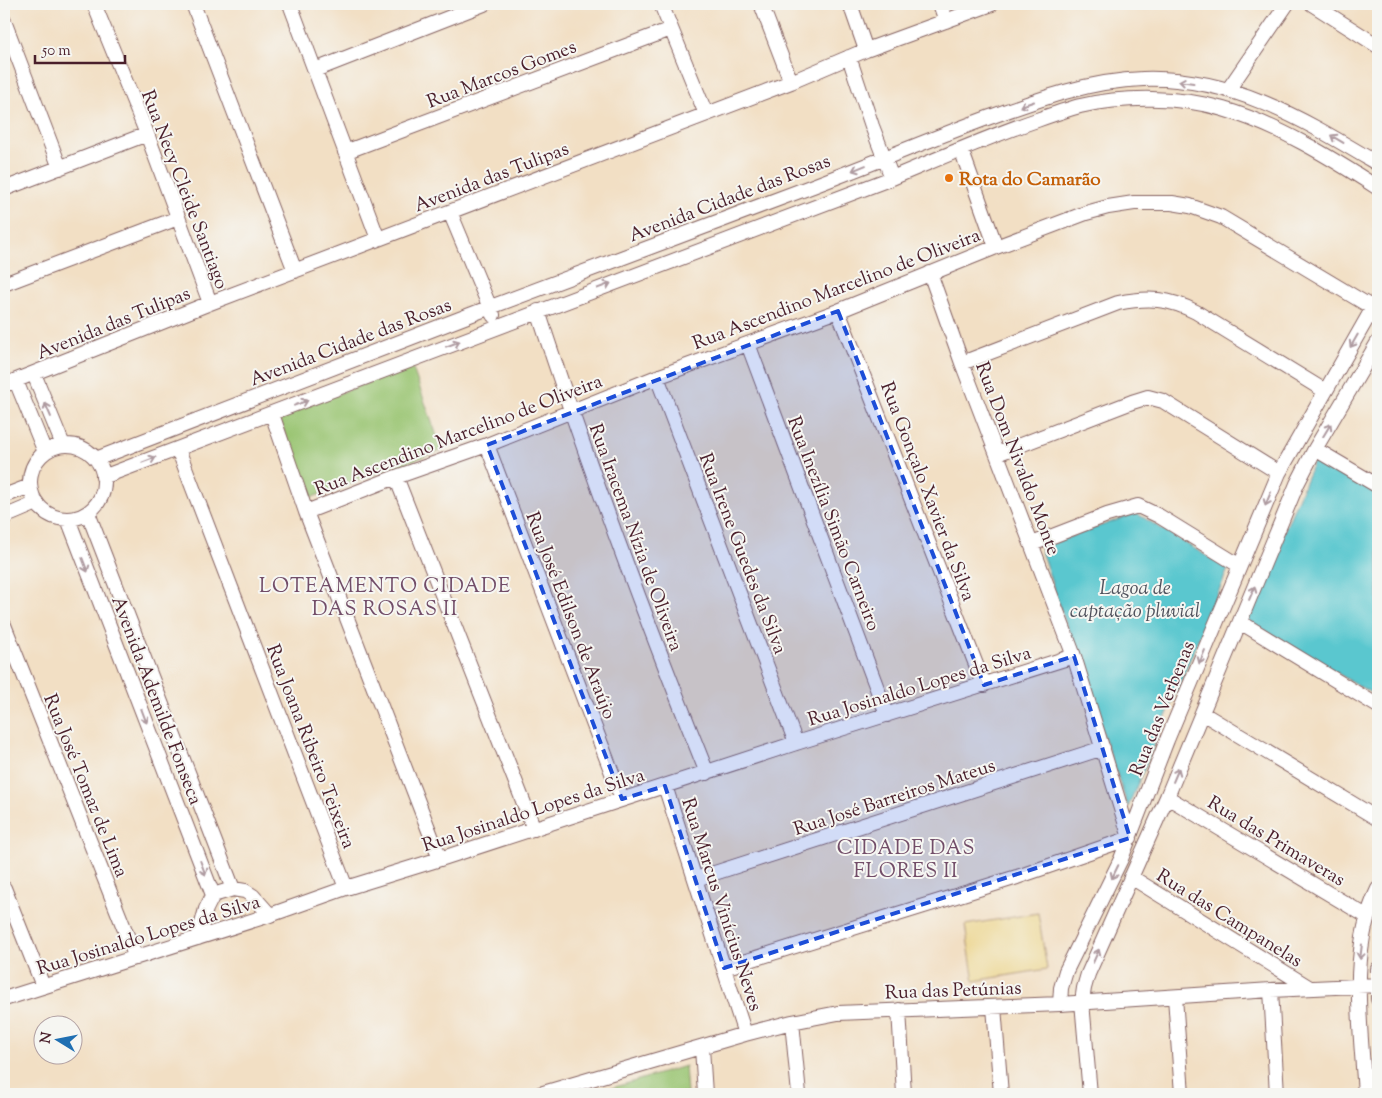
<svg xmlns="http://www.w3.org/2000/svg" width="1382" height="1098" font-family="'Sorts Mill Goudy',serif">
  <rect width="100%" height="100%" fill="#f6f6f2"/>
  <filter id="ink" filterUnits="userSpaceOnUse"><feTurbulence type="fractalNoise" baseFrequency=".02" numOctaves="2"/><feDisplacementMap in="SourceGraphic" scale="10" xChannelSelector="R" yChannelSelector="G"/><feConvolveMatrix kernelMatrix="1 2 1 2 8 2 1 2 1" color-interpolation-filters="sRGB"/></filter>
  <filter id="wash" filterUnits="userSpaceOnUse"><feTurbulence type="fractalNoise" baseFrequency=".0096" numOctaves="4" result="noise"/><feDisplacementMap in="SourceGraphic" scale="20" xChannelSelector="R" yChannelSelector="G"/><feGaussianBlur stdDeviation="1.12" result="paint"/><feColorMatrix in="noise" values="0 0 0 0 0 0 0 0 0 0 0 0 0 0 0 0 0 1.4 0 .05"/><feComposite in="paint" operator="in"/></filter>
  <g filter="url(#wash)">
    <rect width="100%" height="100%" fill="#f2dfc4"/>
    <!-- green -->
    <path fill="#99c471" stroke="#72724e" d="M412,366L442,450L307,499L279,416Z
      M685,1066L687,1094H592Z"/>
    <!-- sand -->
    <path fill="#eeda9e" stroke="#9c7c64" d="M1038,913L1047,969L974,981L965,925Z"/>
    <!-- water -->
    <path fill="#5ac7cf" stroke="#52737d" d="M1315,458L1378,493V692L1376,696L1247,620Z
      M1136,513L1228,569L1128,807L1040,548Z"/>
  </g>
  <g filter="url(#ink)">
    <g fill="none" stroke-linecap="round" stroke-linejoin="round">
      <!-- street casing -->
      <g stroke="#856261" stroke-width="16">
        <path id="street" d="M94,4L147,134L210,303
          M193,4L295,271
          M290,4L378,239
          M661,4L706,114
          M761,4L791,82
          M850,4L866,50
          M940,4L946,21
          M1312,4L1378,46
          M4,21L60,168
          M849,57L872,126L892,178
          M315,70L484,4
          M1228,90L1287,4
          M961,149L996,247
          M345,152L671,29
          M4,189L147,134
          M450,212L493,315
          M930,273L962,363L1074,656L1130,838
          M4,284L178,218
          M538,311C588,467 646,620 707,773
          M838,311L984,685
          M748,344L887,715
          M962,363L1118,303C1148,297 1169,298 1196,312L1325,391
          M34,374L63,445
          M657,377L796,743
          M16,381L45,452
          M4,385L210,303L791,82L866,50L992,4
          M272,414L306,512L440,859
          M487,445L622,799
          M30 482a37 37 0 1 1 74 0a37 37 0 1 1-74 0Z
          M178,449L346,888
          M1315,449L1378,486
          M997,454L1132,402L1148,397L1163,401L1279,473
          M96,459C226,408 357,358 488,308C591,269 694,231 797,192C862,168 925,141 990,117C1040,99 1088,81 1143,79C1233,76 1304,120 1378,164
          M103,477L892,178C940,158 987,137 1037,120C1051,115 1065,110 1080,106C1125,96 1179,96 1223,109C1278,125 1330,157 1378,188
          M396,477L534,829
          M4,496L30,486
          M306,512L396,477L487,445L657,377L838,311L996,247L1086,213L1108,207L1134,203H1172L1190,206L1221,217L1373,308
          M88,513L233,889
          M4,517L37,503
          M68,519L213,895
          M1032,544L1107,515L1138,506L1159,516L1240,566
          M1240,622L1378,706
          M4,625L136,958
          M1202,713L1378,819
          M665,786L745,1034
          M1167,797L1368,917
          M1131,877L1310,988
          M696,879L1103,748
          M4,888L43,986
          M198,938L206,909L213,895L233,889L245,891L253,896L270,915
          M724,968L1017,877L1130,838
          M1378,969V999
          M1271,990L1277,1094
          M1175,997L1182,1094
          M4,999L270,915L346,888L440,859L796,743L1074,656
          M1060,1004L1061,988L1066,971L1121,859L1167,740L1279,473L1378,299
          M994,1007L1001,1094
          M899,1010L904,1094
          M792,1022L799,1094
          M702,1048L705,1094
          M540,1094L745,1034L792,1022L838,1013L1060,1004L1271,990L1378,985
          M1090,1094L1082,1002L1084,988L1088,974L1167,797L1297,484L1315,449L1378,342
          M1365,1094C1361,1028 1348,951 1378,889"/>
      </g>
      <!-- street -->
      <use href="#street" stroke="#fff" stroke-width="14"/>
    </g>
    <!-- one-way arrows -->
    <defs><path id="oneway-shaft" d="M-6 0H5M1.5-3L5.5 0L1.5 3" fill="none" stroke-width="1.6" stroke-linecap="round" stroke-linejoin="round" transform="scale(1.25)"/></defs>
    <g stroke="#ae9aa0">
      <use href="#oneway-shaft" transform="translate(1186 82) rotate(-172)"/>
      <use href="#oneway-shaft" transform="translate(1027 104) rotate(161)"/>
      <use href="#oneway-shaft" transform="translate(1337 139) rotate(-149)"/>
      <use href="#oneway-shaft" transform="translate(859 168) rotate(158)"/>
      <use href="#oneway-shaft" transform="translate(604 286) rotate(-21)"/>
      <use href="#oneway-shaft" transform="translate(1354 341) rotate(120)"/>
      <use href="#oneway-shaft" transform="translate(453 344) rotate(-21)"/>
      <use href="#oneway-shaft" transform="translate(301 403) rotate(-21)"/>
      <use href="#oneway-shaft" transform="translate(48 410) rotate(-113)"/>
      <use href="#oneway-shaft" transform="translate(1327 430) rotate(-59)"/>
      <use href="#oneway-shaft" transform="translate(149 460) rotate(-21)"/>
      <use href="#oneway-shaft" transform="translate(1268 499) rotate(113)"/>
      <use href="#oneway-shaft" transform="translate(85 565) rotate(69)"/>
      <use href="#oneway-shaft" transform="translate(1252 593) rotate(-67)"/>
      <use href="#oneway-shaft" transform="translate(1202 657) rotate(113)"/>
      <use href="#oneway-shaft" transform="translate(144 716) rotate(69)"/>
      <use href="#oneway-shaft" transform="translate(1176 775) rotate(-67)"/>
      <use href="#oneway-shaft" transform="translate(203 868) rotate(69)"/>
      <use href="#oneway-shaft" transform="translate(1115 872) rotate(116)"/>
      <use href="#oneway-shaft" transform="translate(1361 952) rotate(97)"/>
      <use href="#oneway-shaft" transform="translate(1096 956) rotate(-66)"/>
    </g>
  </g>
  <!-- marked area -->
  <path fill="#1d4ed8" fill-opacity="0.2" stroke="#1d4ed8" stroke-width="4" stroke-dasharray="10 6" stroke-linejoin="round" d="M838,311L984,685L1074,656L1130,838L724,968L665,786L622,799L487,445Z"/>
  <!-- markers -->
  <circle fill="#e8710a" stroke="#f6f6f2" stroke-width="2" cx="949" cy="178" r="5"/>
  <g text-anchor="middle" stroke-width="4" stroke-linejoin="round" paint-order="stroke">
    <!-- street labels -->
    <g font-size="19" fill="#4a1f2b" stroke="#f6f6f2">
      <text transform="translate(501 73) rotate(-21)" y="7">Rua Marcos Gomes</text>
      <text transform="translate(491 176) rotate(-21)" y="7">Avenida das Tulipas</text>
      <text transform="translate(186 189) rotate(69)" y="7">Rua Necy Cleide Santiago</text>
      <text transform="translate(729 197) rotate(-21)" y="7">Avenida Cidade das Rosas</text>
      <text transform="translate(836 288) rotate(-21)" y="7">Rua Ascendino Marcelino de Oliveira</text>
      <text transform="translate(113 322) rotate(-22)" y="7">Avenida das Tulipas</text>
      <text transform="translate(350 341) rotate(-21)" y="7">Avenida Cidade das Rosas</text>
      <text transform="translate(458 434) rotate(-21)" y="7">Rua Ascendino Marcelino de Oliveira</text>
      <text transform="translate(1019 458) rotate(69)" y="7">Rua Dom Nivaldo Monte</text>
      <text transform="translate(929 491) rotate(69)" y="7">Rua Gonçalo Xavier da Silva</text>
      <text transform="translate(835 523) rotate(69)" y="7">Rua Inezília Simão Carneiro</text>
      <text transform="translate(637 537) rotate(70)" y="7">Rua Iracema Nízia de Oliveira</text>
      <text transform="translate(744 553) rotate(69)" y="7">Rua Irene Guedes da Silva</text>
      <text transform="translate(572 615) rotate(69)" y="7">Rua José Edilson de Araújo</text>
      <text transform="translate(919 685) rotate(-17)" y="7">Rua Josinaldo Lopes da Silva</text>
      <text transform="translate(158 700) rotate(69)" y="7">Avenida Ademilde Fonseca</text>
      <text transform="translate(1161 708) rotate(-68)" y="7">Rua das Verbenas</text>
      <text transform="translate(312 746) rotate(69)" y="7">Rua Joana Ribeiro Teixeira</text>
      <text transform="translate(87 785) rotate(68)" y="7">Rua José Tomaz de Lima</text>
      <text transform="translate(894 796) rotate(-18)" y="7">Rua José Barreiros Mateus</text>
      <text transform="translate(533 809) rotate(-18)" y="7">Rua Josinaldo Lopes da Silva</text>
      <text transform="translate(1277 840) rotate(31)" y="7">Rua das Primaveras</text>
      <text transform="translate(723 904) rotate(72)" y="7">Rua Marcus Vinícius Neves</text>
      <text transform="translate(1230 917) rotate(32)" y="7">Rua das Campanelas</text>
      <text transform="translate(148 934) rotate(-17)" y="7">Rua Josinaldo Lopes da Silva</text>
      <text transform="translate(953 989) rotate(-2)" y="7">Rua das Petúnias</text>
    </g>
    <!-- food labels -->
    <g font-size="19" font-weight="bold" fill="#c56008" stroke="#f6f6f2" text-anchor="start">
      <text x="959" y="185">Rota do Camarão</text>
    </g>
    <!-- neighbourhood labels -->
    <g font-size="20" letter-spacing="1" fill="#724d68" stroke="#f6f6f2">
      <text x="385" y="592">LOTEAMENTO CIDADE<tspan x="385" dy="23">DAS ROSAS II</tspan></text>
      <text x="906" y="854">CIDADE DAS<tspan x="906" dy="23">FLORES II</tspan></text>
    </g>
    <!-- water labels -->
    <g font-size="20" font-style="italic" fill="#4f515c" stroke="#f6f6f2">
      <text x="1135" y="594">Lagoa de<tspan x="1135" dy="23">captação pluvial</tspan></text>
    </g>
  </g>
  <!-- margin -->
  <rect width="1382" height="1098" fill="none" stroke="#f6f6f2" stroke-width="20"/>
  <!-- north arrow -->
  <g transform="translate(58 1040) rotate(280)"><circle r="24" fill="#f6f6f2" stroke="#b1a0a2"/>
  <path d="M0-4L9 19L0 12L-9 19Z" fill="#1f6fb2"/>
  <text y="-8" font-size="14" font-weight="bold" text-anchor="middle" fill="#4a1f2b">N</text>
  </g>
  <!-- scale -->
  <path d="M35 55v8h90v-8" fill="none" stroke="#4a1f2b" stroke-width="2.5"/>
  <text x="42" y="55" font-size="15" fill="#4a1f2b" stroke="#f6f6f2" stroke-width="4" paint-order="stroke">50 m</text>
</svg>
